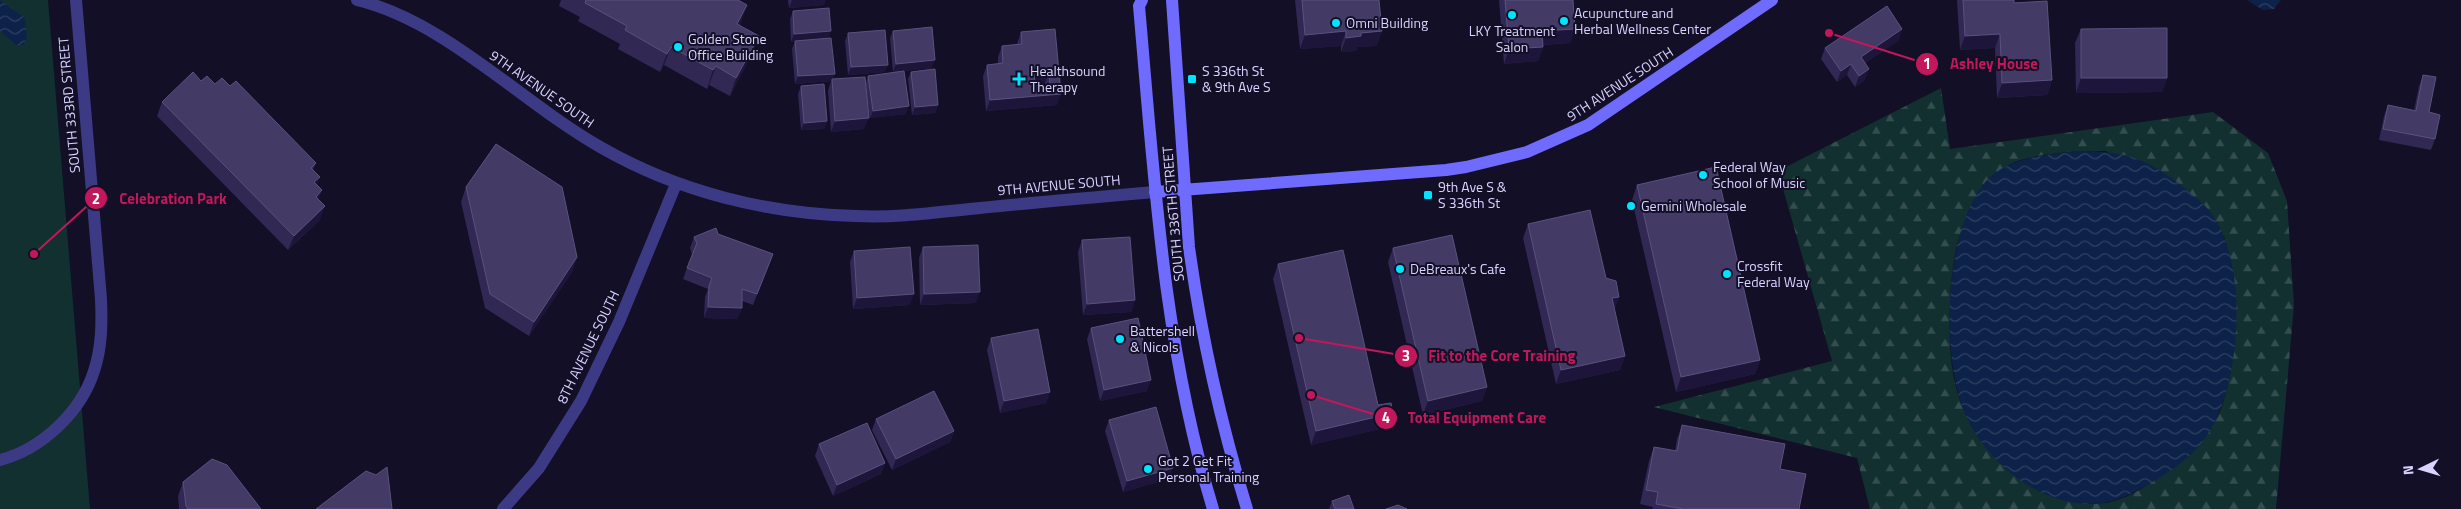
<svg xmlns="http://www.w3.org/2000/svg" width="2461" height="509" font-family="'Titillium Web',sans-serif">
  <defs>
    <pattern id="forest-firs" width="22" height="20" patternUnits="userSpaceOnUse" patternTransform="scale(1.25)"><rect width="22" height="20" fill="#12302f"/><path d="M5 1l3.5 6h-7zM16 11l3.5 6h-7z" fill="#344d4e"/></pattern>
    <pattern id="water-waves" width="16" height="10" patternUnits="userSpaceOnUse" patternTransform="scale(1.25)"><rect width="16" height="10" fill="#0c2248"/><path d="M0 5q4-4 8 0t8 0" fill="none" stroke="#2f4163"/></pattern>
  </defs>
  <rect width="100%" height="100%" fill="#130f26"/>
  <!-- forest -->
  <path fill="url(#forest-firs)" fill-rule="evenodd" d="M1941,88L1950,149L2213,112L2268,153L2287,201L2294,305L2276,509H1870L1857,458L1654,407L1832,361L1778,171ZM2077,151H2106L2224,236C2238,286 2238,328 2229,379C2226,391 2223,409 2216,419C2209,429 2199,438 2190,447C2167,471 2142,495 2107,503C2043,509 1982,459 1961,403C1949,372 1949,335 1950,303C1951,280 1953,253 1961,232C1965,222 1974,212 1980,203C1986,193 1994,174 2003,168C2024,155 2054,154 2077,151Z"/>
  <!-- park -->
  <path fill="#12302f" d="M0,0H48L90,509H0Z"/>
  <!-- water -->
  <path fill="url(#water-waves)" d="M0,0L25,18L27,38L23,45H16L0,31Z
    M2247,0H2281L2274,9L2263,10Z
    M2077,151C2124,151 2145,157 2182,186C2192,195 2204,203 2212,214C2249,266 2242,385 2206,437C2193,456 2171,471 2151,483C2133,493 2115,503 2094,504C2036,507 1976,454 1960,400C1942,342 1945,229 1986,181C2007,157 2048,155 2077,151Z"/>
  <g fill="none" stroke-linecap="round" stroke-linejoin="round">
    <!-- street -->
    <path stroke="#3d3a85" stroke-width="12" d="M357,0C447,22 522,103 602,148C679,192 768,214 856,216C898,218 939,212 980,208C1039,202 1097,197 1155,192
      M0,460C42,449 81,412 94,371C102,347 102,323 101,299L76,0
      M503,509L539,468L581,401L619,322L676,184"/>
    <!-- secondary -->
    <path stroke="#6f6bff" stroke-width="12" d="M1142,0L1139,6C1154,175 1163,345 1213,509
      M1172,0L1189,247C1201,335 1221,424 1247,509
      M1155,192L1446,170L1466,167L1527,152L1588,125L1772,0"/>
  </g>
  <!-- wall -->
  <path fill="#312854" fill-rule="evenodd" d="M561,0H738L741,24L740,25L752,54L730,96L709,85L707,89L664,65L660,72L618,49L620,44L578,21L580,17L559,6Z
    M788,0H825L824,5L789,8Z
    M1295,0H1379L1382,31L1376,46L1357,47L1356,51L1341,52V46L1300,49Z
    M1499,0H1573L1575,29L1570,43L1543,45V47L1538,61L1504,64Z
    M1957,0H2014V3L2052,80L2047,95L1997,98L1995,48L1960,50Z
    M793,11L828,38L835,74L832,79L866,83L868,76L906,114L870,118L866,90L864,129L831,132L828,91L831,81L795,84L792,49L795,41L791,42L790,19Z
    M1055,29L1057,105L986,111L983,76L987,65L998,64V57L1002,46L1017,44L1021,32ZM1045,83V86H1035V84Z
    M1902,29L1898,41L1865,63V80L1855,87L1847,75L1837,82L1821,59L1825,48Z
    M2081,29L2167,78L2162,92L2076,93L2075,43Z
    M893,31L932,68L893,72L890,38Z
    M848,33L885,72L848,75L845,41Z
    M911,72L938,105L935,113L912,115L908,79Z
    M2423,75L2429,112L2435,139L2431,150L2379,140L2384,116L2388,105L2414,110L2419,86Z
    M201,81L215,84L316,163L313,170L317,185L319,199L320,220L288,250L157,116L162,102Z
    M801,86L827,121L824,129L801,130L798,94Z
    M1637,185L1760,360L1755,374L1676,392L1632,200Z
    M466,187L577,257L572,272L529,336L485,308L461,202Z
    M1528,224L1606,278L1619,297L1614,310L1625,356L1620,370L1556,384L1523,238Z
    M718,234L773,254L753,305L742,301V308L737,319L704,318L705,297L708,289L683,279L692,254L690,248L694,237Z
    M1082,240L1135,300L1131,312L1083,315L1078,252Z
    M923,247L976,303L920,305L919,258Z
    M1393,248L1487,387L1482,401L1423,415L1388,262Z
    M854,251L910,305L853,309L850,262Z
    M1278,264L1388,427L1311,445L1273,279Z
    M1091,328L1147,391L1100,401L1087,339Z
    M991,338L1050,392L1046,403L1000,413L987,350Z
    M876,419L954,431L950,442L892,470L872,430Z
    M1109,420L1169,479L1123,492L1105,431Z
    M1682,425L1780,469L1799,509H1652L1653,507L1640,504L1649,461L1654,447L1675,451L1677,439Z
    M819,444L885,463L881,474L833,496L815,456Z
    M183,482L261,509H179L178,496Z
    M1332,501L1354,509H1329Z"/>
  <!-- shaded-wall -->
  <path fill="#1d163a" d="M792,0H825L824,5L789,8Z
    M747,5L741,24L730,43L737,24Z
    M1575,29L1570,43L1537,45L1542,31Z
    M1902,29L1898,41L1857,68L1861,57Z
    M831,31L828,39L791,42L794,34Z
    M1346,31L1341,46L1300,49L1305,35Z
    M1382,31L1376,46L1357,47L1356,51L1341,52L1346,38L1361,33Z
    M2000,34L1995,48L1960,50L1965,36Z
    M759,36L752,54L730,96L736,78Z
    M671,47L664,65L660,72L667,54Z
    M1543,47L1538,61L1504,64L1509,49Z
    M935,60L932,68L893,72L896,64Z
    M1851,64L1847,75L1837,82L1841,71Z
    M888,65L885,72L848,75L851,67Z
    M716,66L709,85L707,89L713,70Z
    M1869,69L1865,80L1855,87L1859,76Z
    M1049,72L1045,83L1030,84L1034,73Z
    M835,74L831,81L795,84L798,76Z
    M2081,78H2167L2162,92L2076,93Z
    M2052,80L2047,95L1997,98L2002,83Z
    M1061,94L1057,105L986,111L990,100Z
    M938,105L935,113L912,115L915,107Z
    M909,106L906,114L870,118L873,111Z
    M869,118L864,129L831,132L835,121Z
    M827,121L824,129L801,130L804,123Z
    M320,177L314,191V182Z
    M322,190L317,205L316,197Z
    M325,206L320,220L288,250L294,236Z
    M577,257L572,272L529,336L534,322Z
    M980,292L976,303L920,305L924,294Z
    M914,294L910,305L853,309L857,298Z
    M1619,297L1614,311L1612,298Z
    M1135,300L1131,312L1083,315L1087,304Z
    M708,307L742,308L737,319L704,318Z
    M1625,356L1620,370L1556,384L1561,370Z
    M1760,360L1755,374L1676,392L1681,377Z
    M1151,380L1147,391L1100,401L1104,390Z
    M1487,387L1482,401L1423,415L1428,401Z
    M1050,392L1046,403L1000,413L1004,401Z
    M1393,413L1388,427L1311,445L1316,431Z
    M954,431L950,442L892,470L896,459Z
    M885,463L881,474L833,496L837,485Z
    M1173,468L1169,479L1123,492L1127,481Z"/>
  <!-- building -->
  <path fill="#433a66" stroke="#5a527e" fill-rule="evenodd" d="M586,0H738L747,5L737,24L759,36L736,78L716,66L713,70L671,47L667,54L625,30L627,26L585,3Z
    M1302,0H1379L1382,31L1361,33V36L1346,38V31L1305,35Z
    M1505,0H1573L1575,29L1542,31L1543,47L1509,49Z
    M1963,0H2014V3L2047,1L2052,80L2002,83L2000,34L1965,36Z
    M1887,6L1902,29L1861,57L1869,69L1859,76L1851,64L1841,71L1825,48Z
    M829,8L831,31L794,34L793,11Z
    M932,27L935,60L896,64L893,31Z
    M2167,28V78H2081V29Z
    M1055,29L1061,94L990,100L987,65L1003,63L1002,46L1022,44L1021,32ZM1049,72L1050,85L1035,86L1034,73Z
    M885,30L888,65L851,67L848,33Z
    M831,38L835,74L798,76L795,41Z
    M935,69L938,105L915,107L911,72Z
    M904,71L909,106L873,111L868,76Z
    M193,72L201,81L207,76L215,84L222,78L230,86L236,81L316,163L311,168L320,177L314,182L322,190L316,197L325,206L294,236L162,102Z
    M2423,75L2436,77L2429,112L2440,115L2435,139L2383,129L2388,105L2416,111Z
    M865,77L869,118L835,121L832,79Z
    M824,84L827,121L804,123L801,86Z
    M496,144L562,187L577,257L534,322L490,294L466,187Z
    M1716,167L1760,360L1681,377L1637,185Z
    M1590,210L1606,278L1616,281L1619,297L1612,298L1625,356L1561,370L1528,224Z
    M716,228L718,234L773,254L757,294L742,289V308L708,307L709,286L712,278L687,268L697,243L694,237Z
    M1452,235L1487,387L1428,401L1393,248Z
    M1130,237L1135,300L1087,304L1082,240Z
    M978,245L980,292L924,294L923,247Z
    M910,247L914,294L857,298L854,251Z
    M1343,250L1378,405L1391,403L1393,413L1316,431L1278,264Z
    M1138,318L1151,380L1104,390L1091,328Z
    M1038,329L1050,392L1004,401L991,338Z
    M934,391L954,431L896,459L876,419Z
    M1156,407L1173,468L1127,481L1109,420Z
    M867,423L885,463L837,485L819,444Z
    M1682,425L1785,444L1780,469L1806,474L1799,509H1683L1656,504L1658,492L1646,490L1654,447L1677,451Z
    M212,459L227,465L261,509H188L186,506L183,482Z
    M387,467L392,509H316L366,471L376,475Z
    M1349,495L1354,509H1335L1332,501Z
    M1398,505L1407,509H1386Z"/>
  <!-- markers -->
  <g fill="#00e5ff" stroke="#130f26" stroke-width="2">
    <circle cx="1512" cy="15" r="5"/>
    <circle cx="1564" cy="21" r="5"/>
    <circle cx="1336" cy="23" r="5"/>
    <circle cx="678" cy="47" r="5"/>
    <path d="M1016.5 71.5h5v5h5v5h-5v5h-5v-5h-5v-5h5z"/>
    <rect x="1187" y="74" width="10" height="10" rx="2.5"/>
    <circle cx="1703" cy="175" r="5"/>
    <rect x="1423" y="190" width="10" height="10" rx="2.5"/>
    <circle cx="1631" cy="206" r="5"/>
    <circle cx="1400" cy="269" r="5"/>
    <circle cx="1727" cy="274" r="5"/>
    <circle cx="1120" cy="339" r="5"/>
    <circle cx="1148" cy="469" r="5"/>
  </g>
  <g text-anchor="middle" stroke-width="4" stroke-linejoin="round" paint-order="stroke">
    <!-- poi labels -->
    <g font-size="14" fill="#d9d4ff" stroke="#130f26" text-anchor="start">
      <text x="1574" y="18">Acupuncture and<tspan x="1574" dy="16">Herbal Wellness Center</tspan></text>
      <text x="1346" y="28">Omni Building</text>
      <text x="1512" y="36" text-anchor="middle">LKY Treatment<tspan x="1512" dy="16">Salon</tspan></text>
      <text x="688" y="44">Golden Stone<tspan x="688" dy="16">Office Building</tspan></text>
      <text x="1030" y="76">Healthsound<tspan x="1030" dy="16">Therapy</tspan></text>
      <text x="1202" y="76">S 336th St<tspan x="1202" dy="16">&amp; 9th Ave S</tspan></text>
      <text x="1713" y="172">Federal Way<tspan x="1713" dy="16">School of Music</tspan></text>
      <text x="1438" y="192">9th Ave S &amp;<tspan x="1438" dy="16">S 336th St</tspan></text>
      <text x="1641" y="211">Gemini Wholesale</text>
      <text x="1737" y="271">Crossfit<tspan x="1737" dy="16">Federal Way</tspan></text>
      <text x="1410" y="274">DeBreaux's Cafe</text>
      <text x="1130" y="336">Battershell<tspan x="1130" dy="16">&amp; Nicols</tspan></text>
      <text x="1158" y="466">Got 2 Get Fit<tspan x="1158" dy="16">Personal Training</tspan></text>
    </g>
    <!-- street labels -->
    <g font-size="14" fill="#d9d4ff" stroke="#130f26">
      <text transform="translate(1620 84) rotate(-33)" y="5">9TH AVENUE SOUTH</text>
      <text transform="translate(542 89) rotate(35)" y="5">9TH AVENUE SOUTH</text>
      <text transform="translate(69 105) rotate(-95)" y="5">SOUTH 333RD STREET</text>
      <text transform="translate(1059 185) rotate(-5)" y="5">9TH AVENUE SOUTH</text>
      <text transform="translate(1173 214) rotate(-95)" y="5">SOUTH 336TH STREET</text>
      <text transform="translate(588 347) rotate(-64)" y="5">8TH AVENUE SOUTH</text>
    </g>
  </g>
  <!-- callouts -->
  <path fill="none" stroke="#c2185b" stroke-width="2" d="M1829 33L1927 64M34 254L96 198M1299 338L1406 356M1311 395L1386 418"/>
  <g fill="#c2185b" stroke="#130f26" stroke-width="2">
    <circle cx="1829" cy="33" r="5"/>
    <circle cx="34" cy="254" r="5"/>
    <circle cx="1299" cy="338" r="5"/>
    <circle cx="1311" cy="395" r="5"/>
    <circle cx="1927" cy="64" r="12"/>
    <circle cx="96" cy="198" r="12"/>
    <circle cx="1406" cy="356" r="12"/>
    <circle cx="1386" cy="418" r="12"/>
  </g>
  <g font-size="15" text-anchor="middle" font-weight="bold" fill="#fff">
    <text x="1927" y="69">1</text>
    <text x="96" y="204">2</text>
    <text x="1406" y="361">3</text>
    <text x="1386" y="423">4</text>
  </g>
  <g font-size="15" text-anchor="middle" font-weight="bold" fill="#c2185b" stroke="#130f26" stroke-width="4" stroke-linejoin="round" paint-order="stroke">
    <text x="1994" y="69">Ashley House</text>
    <text x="173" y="204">Celebration Park</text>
    <text x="1502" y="361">Fit to the Core Training</text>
    <text x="1477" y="423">Total Equipment Care</text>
  </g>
  <!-- north arrow -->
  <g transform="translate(2421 469) rotate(265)" stroke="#130f26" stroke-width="4" paint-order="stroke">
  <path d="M0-4L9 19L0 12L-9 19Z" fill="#d9d4ff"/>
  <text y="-8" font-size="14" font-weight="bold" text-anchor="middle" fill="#d9d4ff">N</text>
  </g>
</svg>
